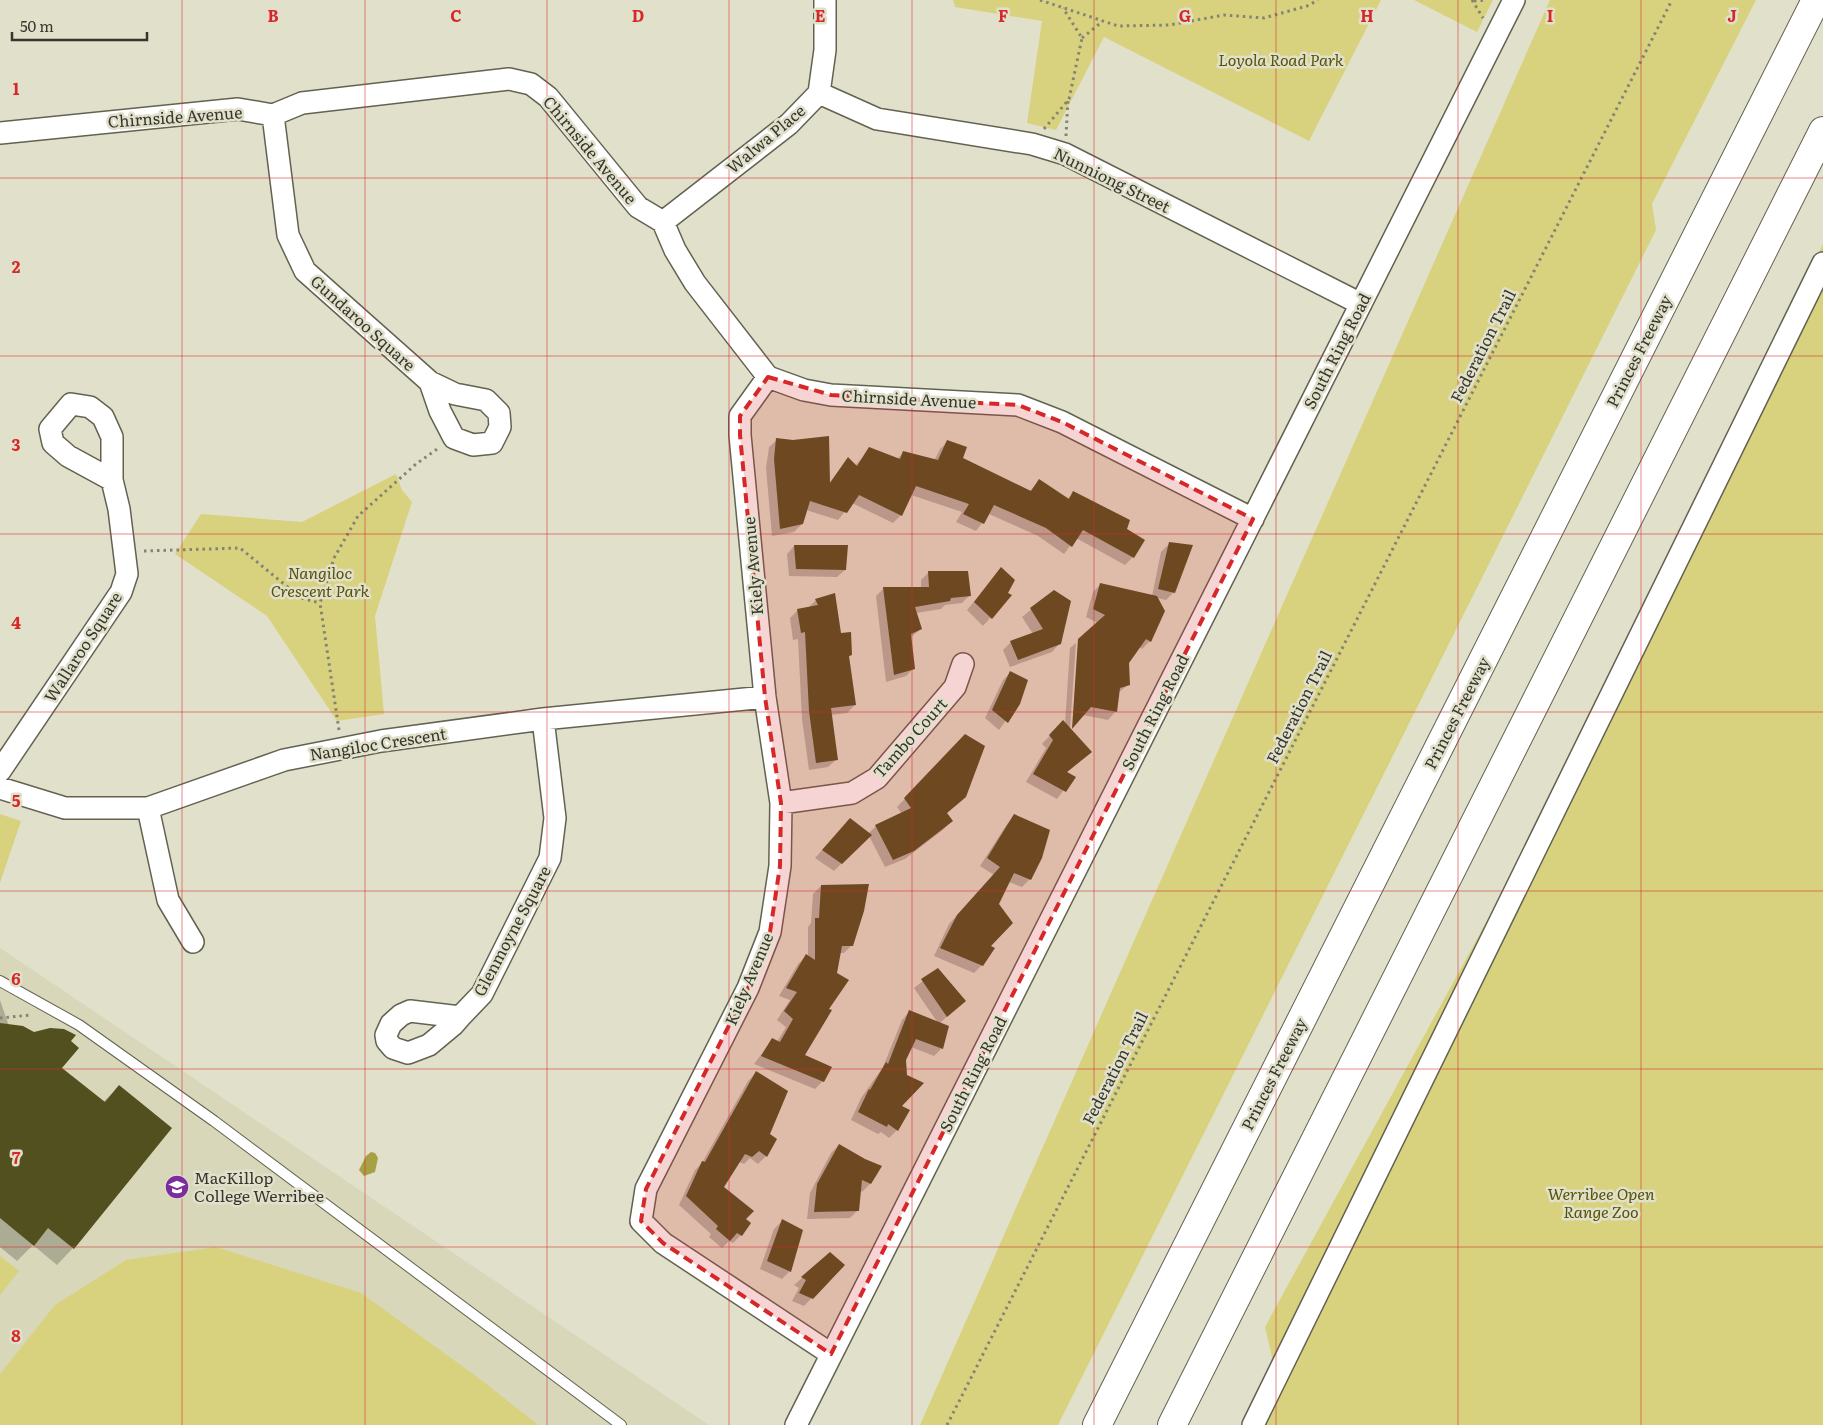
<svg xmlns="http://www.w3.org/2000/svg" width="1823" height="1425" font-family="Literata,serif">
  <rect width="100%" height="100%" fill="#e1e0cb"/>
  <!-- built -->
  <path fill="#d8d7ba" d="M0,948L709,1425H0Z"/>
  <!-- green -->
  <path fill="#d8d27f" d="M953,0H1381L1309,141L1104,37L1056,130L1027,123L1042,21L955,7Z
    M1414,0H1493L1477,32Z
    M1550,0H1756L1652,204L1656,230L1058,1425H920Z
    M1823,244V1425H1244L1274,1366L1265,1327L1537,829Z
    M396,474L402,490L412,502L375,616L384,714L337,721L267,616L175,554L201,514L302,522Z
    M0,814L21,821L0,883Z
    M216,1247L361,1293L480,1379L538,1425H0V1374L55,1305L126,1260Z
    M0,1256L19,1271L0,1295Z"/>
  <!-- water -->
  <path fill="#a7a044" d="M371,1152L375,1153L378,1158L375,1172L364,1176L359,1170L366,1156Z"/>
  <!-- shadow -->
  <path fill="#0003" d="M777,440L829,483L848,459L855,466L870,449L897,459L903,453L934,461L940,449L947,442L961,459L1029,492L1039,481L1067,499L1074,493L1125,530L1133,557L1125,565L1076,538L1064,554L1038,536L989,514L976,531L956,522L962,512L911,495L901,515L893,523L852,503L838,520L806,510L802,524L794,532L772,536L766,468L769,447Z
    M1169,544L1174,592L1166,600L1157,598L1150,641L1142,649L1139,647L1128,663L1129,684L1118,693L1115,712L1108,720L1083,715L1098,623L1086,617L1093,592L1100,585L1152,596L1161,552Z
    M794,546L845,570L837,577L789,576L787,554Z
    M1001,569L1006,594L1010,595L983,626L967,610Z
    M929,572L970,595L962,603L945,605L941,609L916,613L921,629L910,638L914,668L906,676L886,682L876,596L884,588L921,589V580Z
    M1054,591L1060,643L1052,652L1010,667L1003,650L1011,642L1033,634L1022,617Z
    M816,600L851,655L848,657L855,705L847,713L831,715L836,760L828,767L809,770L802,719L798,639L793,640L790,618L798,610L808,608Z
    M1076,643L1070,729L1091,752L1066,773L1074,777L1057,799L1026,782L1046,748L1042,744L1056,729L1065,724L1070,648Z
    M1010,673L1019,703L999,730L985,718L1003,680Z
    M965,736L946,813L951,821L944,829L905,859L885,867L869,836L834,871L815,858L842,828L868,834L876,826L902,814L897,807Z
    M1015,816L1030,879L1022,887L1009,882L997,904L990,946L982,965L974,973L934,956L949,924L994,875L980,866L1007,824Z
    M821,886L852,945L844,953H839L827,1010L804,1055L823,1081L815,1089L754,1064L772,1040L777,1042L786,1027L777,1020L790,1000L779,996L798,964L806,956L808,957V927L811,923L813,894Z
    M938,969L956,1008L939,1024L942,1048L934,1056L911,1047L905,1060L897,1130L889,1138L881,1132L878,1134L851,1120L861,1098L883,1067L902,1020L909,1012L938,1023L914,988Z
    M0,1000L9,1026L69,1041L61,1068L103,1102L119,1087L73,1248L57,1265L33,1245L17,1261L0,1247Z
    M756,1073L768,1135L766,1156L758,1164L750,1158L744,1164L739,1162L722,1188L744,1219L741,1235L733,1243L729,1241L722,1248L709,1237L711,1234L679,1205L695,1170L702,1163L748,1081Z
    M839,1145L864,1160L881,1167L870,1184L862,1192L860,1190L858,1210L850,1218L807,1219L810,1193L831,1153Z
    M782,1221L801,1230L789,1272L782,1279L760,1269L774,1229Z
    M830,1254L843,1265L804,1306L792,1301L799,1288L794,1285Z"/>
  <!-- building -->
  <path fill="#53501f" d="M829,436L830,483L848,457L857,466L869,447L900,459L903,451L938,460L947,440L967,447L963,458L1031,491L1039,479L1069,499L1073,491L1130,520L1127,529L1145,540L1134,558L1083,530L1072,547L1046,528L994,505L984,524L963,514L969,504L916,486L902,516L859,495L847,513L810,501L803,524L780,529L774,459L776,438L793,440Z
    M1169,542L1193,545L1175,593L1158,589Z
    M794,545H848L846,570L796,569Z
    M1001,567L1015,580L1008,593L1012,595L992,619L974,602Z
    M928,571H968L971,596L951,598L950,601L915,607L922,629L911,634L915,669L894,675L883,587H929Z
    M1100,583L1157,596L1165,611L1151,642L1146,639L1129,663L1130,685L1120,688L1117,712L1091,707L1072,729L1078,639L1105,615L1093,609Z
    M1054,590L1071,601L1061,644L1018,660L1010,641L1043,629L1030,608Z
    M835,593L841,633L851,632L852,655L849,656L856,705L831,708L838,760L816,763L809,711L805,632L801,633L797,609L818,605L815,599Z
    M1010,671L1028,680L1020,704L1008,723L992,710Z
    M1063,720L1092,752L1067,772L1076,777L1066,792L1033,774L1053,740L1049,735Z
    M965,734L985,746L966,797L947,813L953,821L914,851L893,860L875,825L911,808L904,798Z
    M1014,814L1050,830L1042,858L1031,880L1014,873L999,904L1013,923L991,946L995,948L983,966L940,948L957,915L1000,867L987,858Z
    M850,818L872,835L842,864L822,850Z
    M869,884L864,911L853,946H842L837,973L849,980L829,1009L832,1010L805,1055L832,1067L824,1082L761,1056L772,1038L780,1042L793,1019L784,1011L797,992L786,988L806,954L815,960V918H819L821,885Z
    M938,968L966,1001L947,1017L921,979Z
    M909,1010L949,1026L943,1049L916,1039L906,1060L907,1075L924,1083L902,1106L910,1110L898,1131L888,1124L887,1127L858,1112L869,1089L870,1090L886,1062L888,1064Z
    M0,1023L23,1026L34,1032L50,1028L64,1029L76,1035L71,1041L79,1048L62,1068L105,1102L119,1085L172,1128L74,1249L48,1228L34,1246L0,1218Z
    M756,1071L788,1091L770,1134L777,1139L767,1157L759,1151L752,1157L745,1154L724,1187L754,1211L746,1219L751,1223L742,1236L737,1233L730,1241L716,1229L718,1226L686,1196L702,1161L705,1162Z
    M839,1144L865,1159L882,1166L871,1184L862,1180L859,1211L814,1212L817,1184Z
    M782,1219L803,1230L791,1272L767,1261Z
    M830,1252L845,1265L813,1299L799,1293L806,1280L801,1277Z"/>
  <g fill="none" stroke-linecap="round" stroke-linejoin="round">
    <!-- lane casing -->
    <g stroke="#636250" stroke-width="12">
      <path id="lane" d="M0,981L79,1025L214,1121L621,1425"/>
    </g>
    <!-- street casing -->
    <g stroke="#636250" stroke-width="24">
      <path id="street" d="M819,93L877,119L1032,144L1065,154L1361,304
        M273,115L288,235L305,271L430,382L440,411L454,438L473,445L492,443L500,427L499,413L486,400L455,394L430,382
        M0,133L238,109L273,115L302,103L509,79L531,84L548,97L638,207L663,222L675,250L695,283L768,377L804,390L831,395L1018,405L1062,422L1253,519
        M663,222L789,124L819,93L825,50V0
        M768,377L740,416V435L765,697L781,803L780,866L770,932L748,988L646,1189L641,1221L663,1243L831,1354
        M0,771L121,592L127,574L119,509L112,480V437L103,417L90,407L71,404L50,429L53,443L68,456L112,480
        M0,788L65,808H148L284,760L381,741L543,719L765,697
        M781,803L852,793L877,778L955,687L963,664
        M148,808L168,900L193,942
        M460,1017L410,1011L401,1015L391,1024L386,1035L387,1041L393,1048L408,1053L429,1045L453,1025L460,1017L482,994L550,858L555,818L543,719
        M796,1425L1514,0
        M1253,1425L1823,263"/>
    </g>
    <!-- highway casing -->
    <g stroke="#636250" stroke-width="30">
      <path id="highway" d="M1097,1425L1816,0
        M1172,1425L1823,131"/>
    </g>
    <!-- path -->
    <path stroke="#848376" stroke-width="3" stroke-dasharray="2.5 4" stroke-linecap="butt" d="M1040,0L1118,26L1169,25L1224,15L1264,18L1307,6L1318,0
      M1472,0L1483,18
      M1474,1L1487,0
      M1082,38L1103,21
      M1044,129L1069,99L1082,38L1063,8
      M1066,136L1068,99
      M144,551L240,548L301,598L320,603
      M339,730L320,603L334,558L358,516L416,464L440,447
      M0,1018L31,1015
      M947,1425L1672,0"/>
    <!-- lane -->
    <use href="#lane" stroke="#fff" stroke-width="10"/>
    <!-- street -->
    <use href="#street" stroke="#fff" stroke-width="21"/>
    <!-- highway -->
    <use href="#highway" stroke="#fff" stroke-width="28"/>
  </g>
  <!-- marked area -->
  <path fill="#d62828" fill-opacity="0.2" stroke="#d62828" stroke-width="4" stroke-dasharray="10 6" stroke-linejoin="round" d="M768,377L831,395L1018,405L1062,422L1253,519L831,1354L663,1243L641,1221L646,1189L748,988L770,932L780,866L781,803L765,697L740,435V416Z"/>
  <!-- grid -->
  <path fill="none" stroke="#d62828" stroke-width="1" stroke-opacity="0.55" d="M182,0V1425M365,0V1425M547,0V1425M729,0V1425M912,0V1425M1094,0V1425M1276,0V1425M1458,0V1425M1641,0V1425M0,178H1823M0,356H1823M0,534H1823M0,712H1823M0,891H1823M0,1069H1823M0,1247H1823"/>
  <!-- icons -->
  <defs>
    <g id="school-disc" transform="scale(1.25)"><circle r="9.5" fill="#7b2d9f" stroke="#e1e0cb"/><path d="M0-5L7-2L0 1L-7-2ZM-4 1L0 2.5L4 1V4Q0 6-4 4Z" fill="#fff"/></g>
  </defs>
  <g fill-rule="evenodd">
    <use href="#school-disc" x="177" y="1187"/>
  </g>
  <g text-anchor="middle" stroke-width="5" stroke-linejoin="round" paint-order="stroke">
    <!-- park labels -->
    <g font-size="16" font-style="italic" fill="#575209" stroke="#e1e0cb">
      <text x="1281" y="66">Loyola Road Park</text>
      <text x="320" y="579">Nangiloc<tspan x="320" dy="18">Crescent Park</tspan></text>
      <text x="1601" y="1200">Werribee Open<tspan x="1601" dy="18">Range Zoo</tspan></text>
    </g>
    <!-- street labels -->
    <g font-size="16" fill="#37362e" stroke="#e1e0cb">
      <text transform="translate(175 117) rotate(-4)" y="6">Chirnside Avenue</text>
      <text transform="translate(766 139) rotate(-40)" y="6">Walwa Place</text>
      <text transform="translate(590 150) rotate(50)" y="6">Chirnside Avenue</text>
      <text transform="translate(1112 180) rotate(26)" y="6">Nunniong Street</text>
      <text transform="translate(363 323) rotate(42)" y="6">Gundaroo Square</text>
      <text transform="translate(1483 346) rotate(-63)" y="6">Federation Trail</text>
      <text transform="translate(1337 351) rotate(-63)" y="6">South Ring Road</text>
      <text transform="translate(1639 351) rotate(-63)" y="6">Princes Freeway</text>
      <text transform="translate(909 399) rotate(3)" y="6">Chirnside Avenue</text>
      <text transform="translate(753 566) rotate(-95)" y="6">Kiely Avenue</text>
      <text transform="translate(83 647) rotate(-57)" y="6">Wallaroo Square</text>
      <text transform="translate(1299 707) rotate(-63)" y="6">Federation Trail</text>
      <text transform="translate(1155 712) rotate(-63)" y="6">South Ring Road</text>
      <text transform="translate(1457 713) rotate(-63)" y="6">Princes Freeway</text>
      <text transform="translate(910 738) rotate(-48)" y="6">Tambo Court</text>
      <text transform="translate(378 744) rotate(-9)" y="6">Nangiloc Crescent</text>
      <text transform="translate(512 931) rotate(-62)" y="6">Glenmoyne Square</text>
      <text transform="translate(749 979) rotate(-67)" y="6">Kiely Avenue</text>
      <text transform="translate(1115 1068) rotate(-63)" y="6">Federation Trail</text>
      <text transform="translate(973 1074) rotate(-63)" y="6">South Ring Road</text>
      <text transform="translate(1274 1074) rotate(-63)" y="6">Princes Freeway</text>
    </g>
    <!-- poi labels -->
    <g font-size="16" fill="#37362e" stroke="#e1e0cb" text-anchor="start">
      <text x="194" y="1184">MacKillop<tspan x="194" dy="18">College Werribee</tspan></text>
    </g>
  </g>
  <g font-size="16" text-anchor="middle" font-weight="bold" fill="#d62828" stroke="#e1e0cb" stroke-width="5" stroke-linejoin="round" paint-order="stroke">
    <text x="273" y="22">B</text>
    <text x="456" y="22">C</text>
    <text x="638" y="22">D</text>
    <text x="820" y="22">E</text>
    <text x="1003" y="22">F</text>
    <text x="1185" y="22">G</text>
    <text x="1367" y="22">H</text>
    <text x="1550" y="22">I</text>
    <text x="1732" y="22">J</text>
    <text x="16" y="95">1</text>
    <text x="16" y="273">2</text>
    <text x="16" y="451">3</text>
    <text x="16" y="629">4</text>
    <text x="16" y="807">5</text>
    <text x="16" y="985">6</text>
    <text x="16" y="1164">7</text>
    <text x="16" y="1342">8</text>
  </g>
  <!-- scale -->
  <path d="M12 32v8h135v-8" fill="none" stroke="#37362e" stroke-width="2.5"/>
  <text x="20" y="32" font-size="15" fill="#37362e" stroke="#e1e0cb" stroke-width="4" paint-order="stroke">50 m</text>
</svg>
